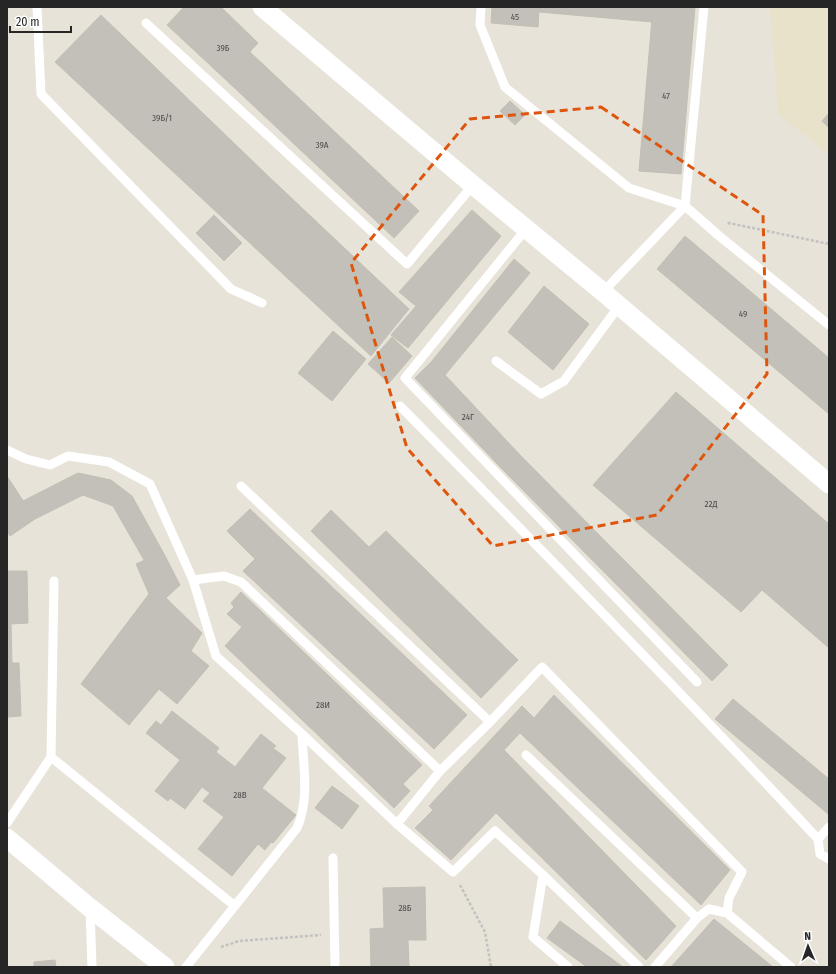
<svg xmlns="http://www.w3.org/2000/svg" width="836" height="974" font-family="'Fira Sans Condensed',sans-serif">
  <rect width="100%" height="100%" fill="#e8e3d9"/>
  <!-- education -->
  <path fill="#e8e2ca" d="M770,7H829V155L778,114Z"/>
  <!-- building -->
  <path fill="#c3c0b9" stroke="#c2bfb4" d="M184,7H221L258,43L225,79L167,25Z
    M492,7H539L538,27L491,23Z
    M539,7H653L652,22L539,12Z
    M653,7H695L681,174L639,171Z
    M101,15L266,174L224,219L55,62Z
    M250,52L419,211L394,238L225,79Z
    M510,101L525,115L515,125L500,111Z
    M829,113V128L822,121Z
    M266,174L409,309L371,356L224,219Z
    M472,210L501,236L408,348L391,335L416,306L399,292Z
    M214,215L242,243L224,261L196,233Z
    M685,236L829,358V414L657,269Z
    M514,259L530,273L445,375L432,361Z
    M544,286L589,324L553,370L508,332Z
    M333,331L366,359L332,401L298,373Z
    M392,337L412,356L389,383L368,364Z
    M432,361L521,456L505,472L415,378Z
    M676,392L829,524V648L762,590L741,612L593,485Z
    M521,456L728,665L712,681L505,472Z
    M78,473L111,480L132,496L163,552L144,560L113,506L83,495L35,519L23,501Z
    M7,476L35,519L10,536L7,531Z
    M250,509L467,715L434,749L243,571L255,559L227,531Z
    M331,510L369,547L386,531L518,660L481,698L311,531Z
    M163,552L180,585L166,598L202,633L191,651L209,666L177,704L159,689L129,725L81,684L149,594L136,564Z
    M7,571H27L28,623L11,624L12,663H19L21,716L7,717Z
    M241,592L422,765L403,784L410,791L394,808L225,646L242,627L227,614L234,607L231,603Z
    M554,695L730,870L701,905L520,733L504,750L676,926L646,960L496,813L451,860L415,828L433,810L429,806L522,706L534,718Z
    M733,699L829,779V812L828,814L715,719Z
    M172,711L219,748L216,752L235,767L261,734L276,746L273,748L286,758L262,788L296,815L273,843L271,842L265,850L258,844L232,876L198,849L224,817L203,801L210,793L202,787L185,809L170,798L168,801L155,791L180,760L146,733L156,721L161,725Z
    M332,786L359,806L342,829L315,808Z
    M425,887L426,940H408L409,967H371L370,929L384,928L383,888Z
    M714,919L773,967H671Z
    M560,921L623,967H587L547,938Z
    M55,960L56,967H34V962Z"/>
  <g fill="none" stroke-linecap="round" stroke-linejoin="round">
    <!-- path -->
    <path stroke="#c2c2c2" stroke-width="2.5" stroke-dasharray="3 2" stroke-linecap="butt" d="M728,224L729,223L829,244
      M460,885L485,932L491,967
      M221,947L239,941L321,935"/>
    <!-- lane -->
    <path stroke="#fff" stroke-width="9" d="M37,7L41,94L231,289L262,303
      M481,7L480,25L505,87L629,188L685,206L704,7
      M146,23L407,264L473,185
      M526,229L405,378L697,682
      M603,292L685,206L718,235L829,325
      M496,361L541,394L564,381L619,306
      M400,406C541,549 681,692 818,839L829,827
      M7,450L26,459L50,465L68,456L109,462L150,484L193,580L224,576L241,582L440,771L490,722L542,667L742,872L729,898L727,913L709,909L697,918L655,967
      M241,486L490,722
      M193,580L216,656L302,734L397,824L440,771
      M526,755L697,918
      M51,757L235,906
      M7,823L51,757L54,581
      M397,824L453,872L495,831L543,875L639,967
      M818,839L820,854L829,859
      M333,858L335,967
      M543,875L533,937L568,967
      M90,908L92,967
      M727,913L791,967
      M186,967L297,828C310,799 303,765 302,734"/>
    <!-- street -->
    <path stroke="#fff" stroke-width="19" d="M262,7L473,185L603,292L829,484
      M7,838L89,907L165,967"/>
  </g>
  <!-- marked area -->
  <path fill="none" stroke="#de560d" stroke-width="3" stroke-dasharray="8 5" stroke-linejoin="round" d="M601,107L763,215L767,374L657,515L493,546L407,448L351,263L470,119Z"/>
  <g text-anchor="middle" stroke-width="3.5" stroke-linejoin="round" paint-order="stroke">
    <!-- number labels -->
    <g font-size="9" fill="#4d4c4b">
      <text x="515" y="20">45</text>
      <text x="223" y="51">39Б</text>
      <text x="666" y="99">47</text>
      <text x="162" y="121">39Б/1</text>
      <text x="322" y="148">39А</text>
      <text x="743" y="317">49</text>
      <text x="468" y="420">24Г</text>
      <text x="711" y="507">22Д</text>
      <text x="323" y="708">28И</text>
      <text x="240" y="798">28В</text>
      <text x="405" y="911">28Б</text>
    </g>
  </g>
  <!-- border -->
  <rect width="836" height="974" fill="none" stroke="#262626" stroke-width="16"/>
  <!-- north arrow -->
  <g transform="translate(808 946) rotate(358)" stroke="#ffffff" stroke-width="3" paint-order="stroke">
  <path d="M0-3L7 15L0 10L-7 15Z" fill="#262626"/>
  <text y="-6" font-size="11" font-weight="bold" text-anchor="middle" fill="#262626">N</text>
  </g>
  <!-- scale -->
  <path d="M10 26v6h61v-6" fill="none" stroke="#262626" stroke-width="2"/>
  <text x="16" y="26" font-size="12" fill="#262626" stroke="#ffffff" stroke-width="3" paint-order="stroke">20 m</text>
</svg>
